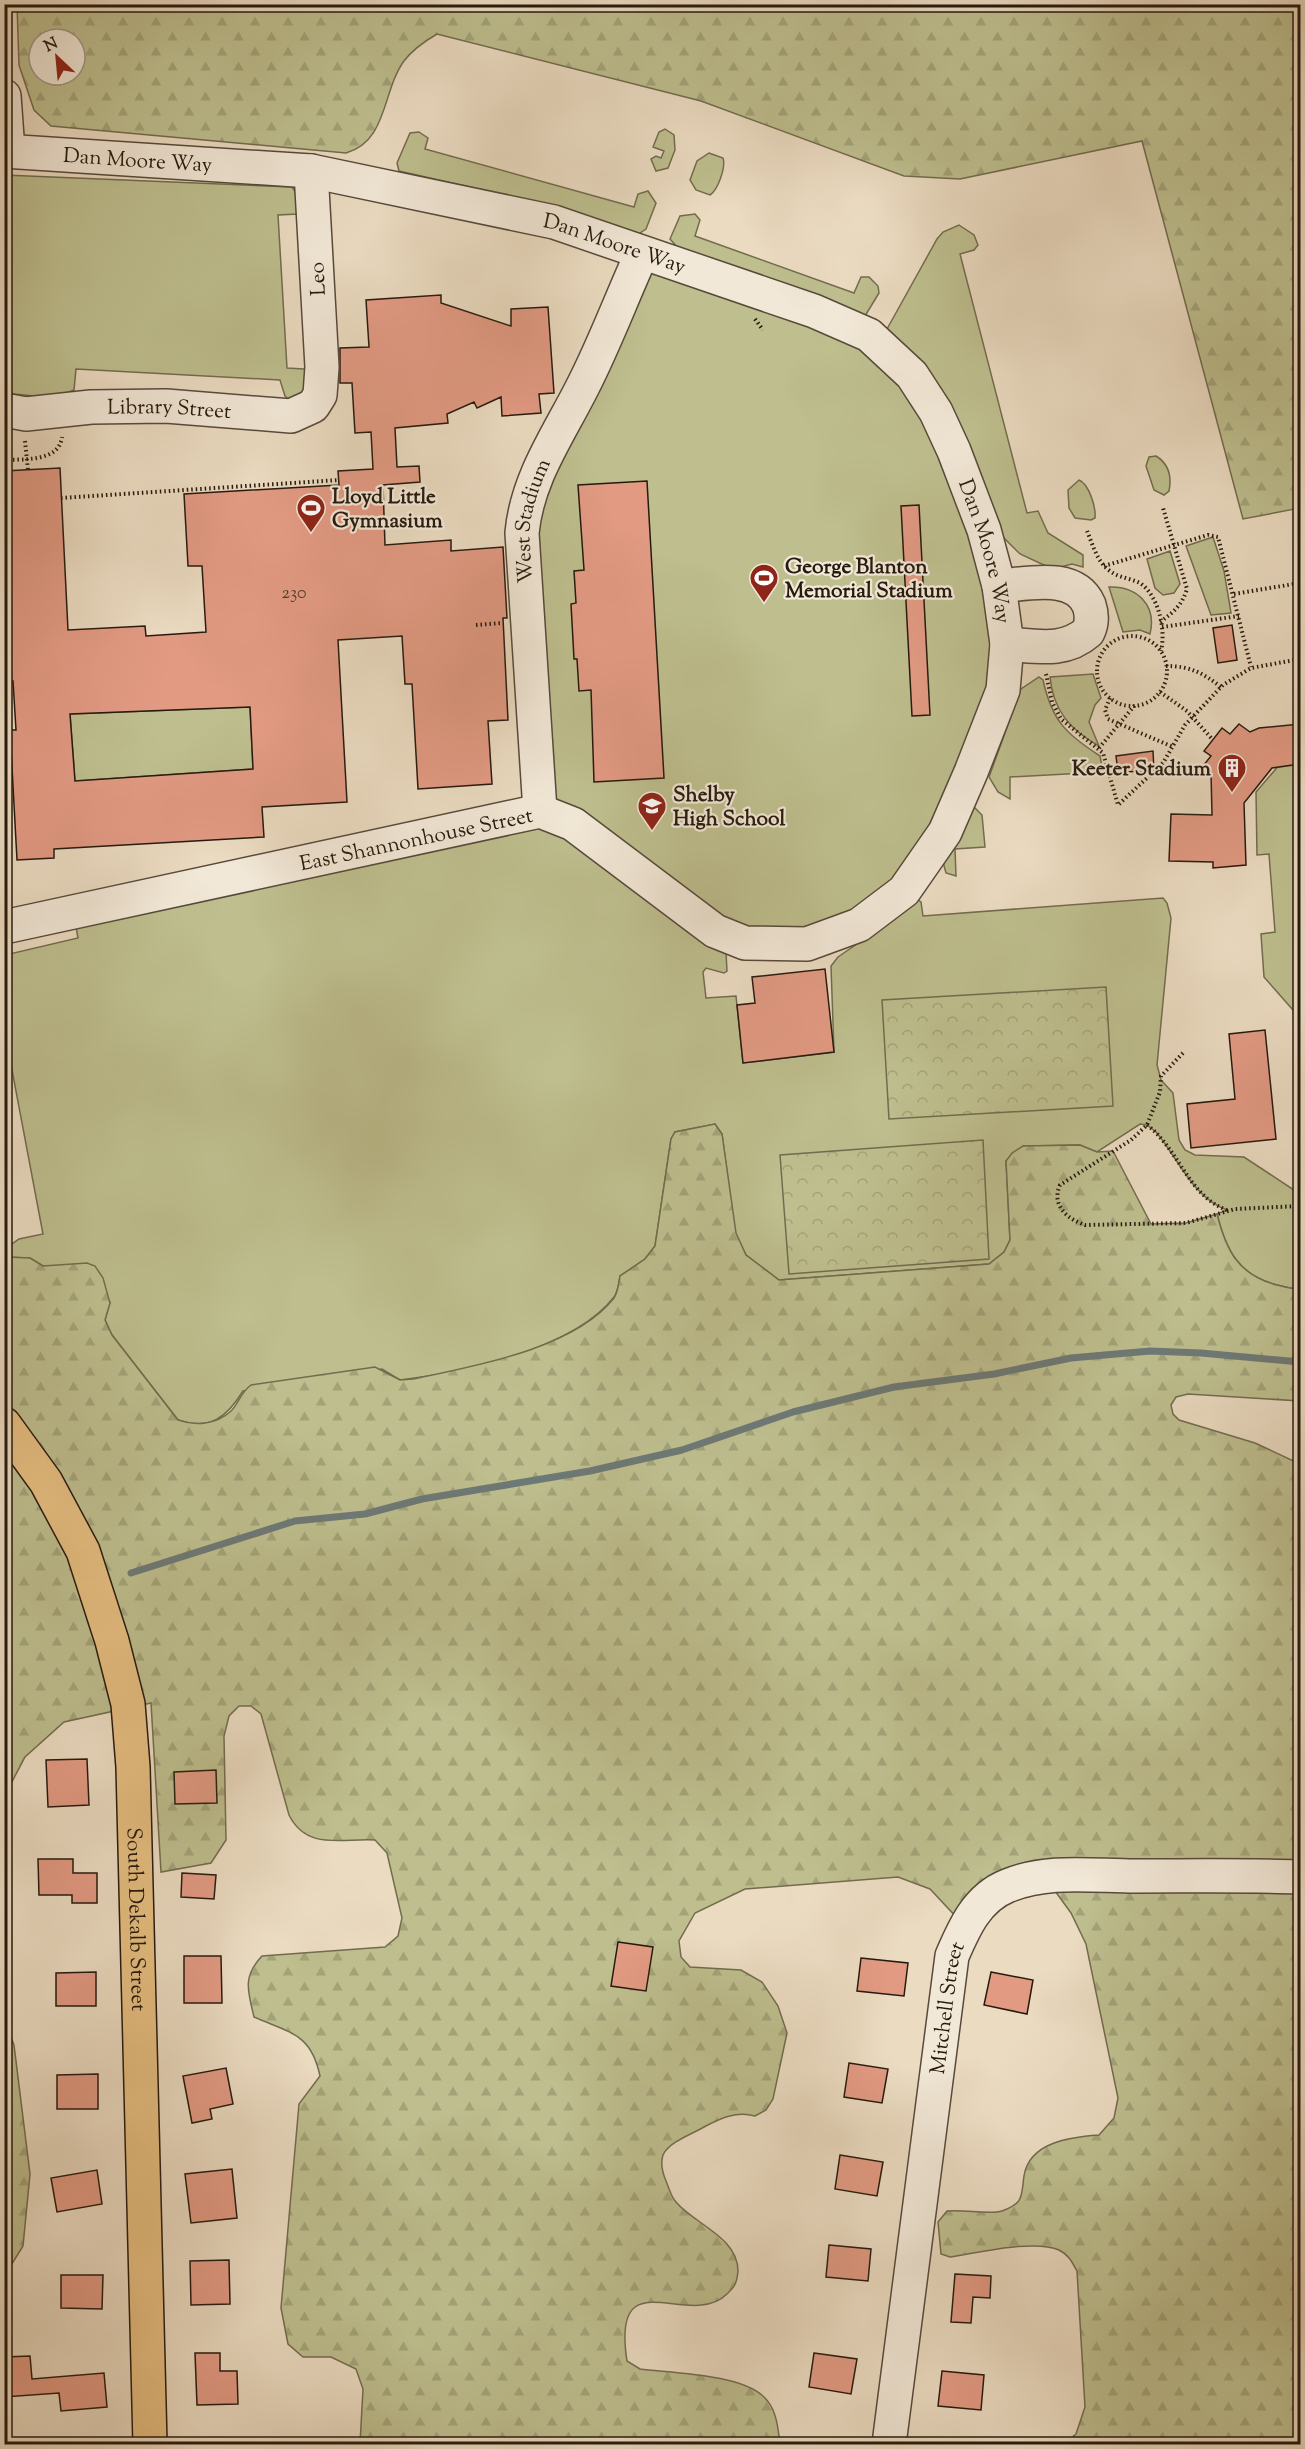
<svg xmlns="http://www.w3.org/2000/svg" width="1305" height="2449" font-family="'Sorts Mill Goudy',serif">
  <defs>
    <pattern id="forest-firs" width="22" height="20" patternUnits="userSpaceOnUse" patternTransform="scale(1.5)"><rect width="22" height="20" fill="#bebe8e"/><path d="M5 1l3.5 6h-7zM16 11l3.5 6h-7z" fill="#a3a379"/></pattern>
    <pattern id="park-crowns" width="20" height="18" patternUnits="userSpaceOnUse" patternTransform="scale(1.5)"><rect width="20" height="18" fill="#bebe8e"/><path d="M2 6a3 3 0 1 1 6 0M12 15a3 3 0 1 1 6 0" fill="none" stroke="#a3a379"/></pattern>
  </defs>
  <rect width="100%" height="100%" fill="#ebdbc1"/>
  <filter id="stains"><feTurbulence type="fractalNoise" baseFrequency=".00333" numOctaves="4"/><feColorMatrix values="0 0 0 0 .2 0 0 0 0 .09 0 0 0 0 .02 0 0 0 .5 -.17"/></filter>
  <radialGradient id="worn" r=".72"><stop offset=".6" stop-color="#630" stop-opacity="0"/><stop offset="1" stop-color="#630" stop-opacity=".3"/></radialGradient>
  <!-- grass -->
  <path fill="#bebe8e" stroke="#726c4e" stroke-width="1.5" d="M665,129L674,135L675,150L668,168L656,171L651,159L656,156L661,158L664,151L653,147L659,132Z
    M419,132L428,138L425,149L634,207L638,194L648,191L656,203L646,229L637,235L483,190L399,171L397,163L410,133Z
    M709,153L723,158C726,167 718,190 710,195L696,190L690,180L697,161Z
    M4,175L292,187L299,197L298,214L278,215L287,368L304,369L309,373L310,393L293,403L285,396L280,380L76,369L74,390C51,400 28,395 5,393Z
    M695,214L700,220L695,236L854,293L861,277H869L878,286L879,293L865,316L679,249L670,239L680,216Z
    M959,225L974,235L978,245L974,250L960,254L1027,513L1038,511L1048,533L1083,555V567L1072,564L1057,568L1046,566L1020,554L1003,537L949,404L926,366L887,329L937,239L943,232Z
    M642,253L758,290L912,375L1007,644L971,772L859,925L745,943L540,811L522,533Z
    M1156,456C1169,464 1172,476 1169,491L1164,495L1154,490L1146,466L1149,457Z
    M1079,480C1089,484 1096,507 1095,518L1091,520L1075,518L1069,508L1068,490Z
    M1213,537L1224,571L1231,613L1211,615L1186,546Z
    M1170,551L1180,584L1174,593L1163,595L1155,588L1147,559Z
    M1109,587C1137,586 1157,605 1150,634L1140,630L1123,632Z
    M1093,674L1101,698L1095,705L1089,722L1099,746C1070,730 1053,710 1050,677Z
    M1039,677L1043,680C1052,721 1066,734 1100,756L1103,772L1010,777V799L998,792L989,777L1021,689Z
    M250,707L253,769L75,781L70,714Z
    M1300,761V1018L1264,977L1261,934L1275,932L1269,854L1257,855L1256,792L1281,763Z
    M974,807L982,815L985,847L955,849L956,876L946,873L943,862Z
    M545,827L561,830L726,952L727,971L724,973L706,968L703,972L706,998L736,996L743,1063L834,1052L831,966L838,957L880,928L915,898L921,902L923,916L1163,898L1167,903L1171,918L1157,1065L1161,1080L1173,1093L1179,1140L1185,1150L1195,1155L1244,1157L1300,1194V1287C1293,1290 1286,1287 1277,1285C1238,1275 1226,1250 1217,1214L1227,1210C1193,1198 1178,1158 1156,1132L1147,1125L1140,1124L1097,1152L1080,1145L1023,1146L1006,1161L1010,1240L1004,1252L989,1264L779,1280L746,1255L735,1233L722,1134L715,1124L675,1132L671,1139L655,1246L645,1259L620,1276C619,1282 618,1292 614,1297C574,1349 462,1373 400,1380L382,1369L243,1391C227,1417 210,1431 178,1420L112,1335L105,1320L110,1302L57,1266H43L30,1258L5,1257V1249L19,1239L43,1234L5,1033V955L78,938L76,927Z"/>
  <!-- forest -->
  <path fill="url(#forest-firs)" stroke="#726c4e" stroke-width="1.5" fill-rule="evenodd" d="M17,5H1300V508L1243,519L1142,141L960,179L904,176L701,101L437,34C425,41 413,49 404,61C382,91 388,141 346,153L51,126L34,110L19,65ZM39,39H75V75H39Z
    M715,1124L722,1134L736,1233L746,1255L779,1280L989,1264L1004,1252L1010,1240L1006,1161L1012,1153L1023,1146L1080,1145L1097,1152L1113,1151L1151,1224L1186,1223L1217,1214C1226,1250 1238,1275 1277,1285C1286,1287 1293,1290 1300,1287V1401L1188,1394L1176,1397L1171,1405L1173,1414L1179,1420L1255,1443L1300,1464V2444H1063L1076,2434L1085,2407L1077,2271C1072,2262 1069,2255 1059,2250C1034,2239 978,2253 950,2257L941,2254L938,2222L947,2211C963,2209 990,2215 1002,2211C1025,2203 1021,2195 1024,2176C1029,2142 1071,2137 1099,2135L1114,2118L1118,2098L1086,1944L1071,1913L1042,1873L960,1921L930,1889L898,1877L745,1889L695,1913L679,1941L681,1957L690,1967L741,1970L762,1982L778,2006L787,2033L773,2099L766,2110L755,2116C736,2111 721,2118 704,2127C692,2134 669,2142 663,2155C660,2164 663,2174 666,2181C669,2188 671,2197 676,2202C694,2224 738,2237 738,2271C737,2282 735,2287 727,2294C689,2331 611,2257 627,2361L640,2369C672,2373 741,2374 764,2397C777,2409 778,2429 780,2444H360L363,2389L356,2369L331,2357H303L288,2344L281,2308L299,2104L320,2076C311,2033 290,2033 254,2017C248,1991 242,1977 262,1956L385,1947L398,1936L402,1918L387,1853L375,1840C342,1838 307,1851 289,1815L261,1714L251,1706H239L229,1716L224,1736L226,1840L211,1863L161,1872L151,1703L64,1722L25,1757L5,1795V1257L30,1258L43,1266L87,1263L95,1266L103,1278L110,1303L105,1320L112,1335L178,1420C195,1426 216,1425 231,1411C239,1403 241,1392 251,1385L375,1367L400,1380L413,1379C474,1366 574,1349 614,1298C618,1292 619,1282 620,1276L645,1259L655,1246L671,1139L675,1132Z
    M5,2022L14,2045L30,2174L23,2246L5,2275Z"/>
  <!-- park -->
  <path fill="url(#park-crowns)" stroke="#726c4e" stroke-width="1.5" d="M1106,987L1113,1106L889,1119L882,1000Z
    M983,1140L989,1259L789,1274L780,1155Z"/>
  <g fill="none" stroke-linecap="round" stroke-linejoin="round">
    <!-- stream -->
    <path stroke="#6d7976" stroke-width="7" d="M131,1573L295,1521L365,1514L422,1499L590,1471L682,1450L793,1412L894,1387L994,1374L1071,1358L1150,1351L1201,1353L1300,1362"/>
  </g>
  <!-- building -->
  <path fill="#e29a83" stroke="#261a0e" stroke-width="1.5" fill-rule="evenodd" d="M441,295V303L511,326V309L548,307L554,393L539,394L541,413L502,416L501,397L477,408L474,402L447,414L448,423L395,428L397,467L419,466L420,482L383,485L385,545L451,540V551L503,547L507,618H503L508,720L488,721L492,784L418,789L412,684H405L402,636L338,640L347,802L262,807L264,837L54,849V858L17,860L10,730H16L13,681L4,682V471L60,468L68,630L145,626L146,636L206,632L202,566H188L184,494L339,485L338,471L373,469L371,432L355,433L352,383H340V348L369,347L366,300ZM250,707L253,769L75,781L70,714Z
    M647,481L664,778L594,782L591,690L579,691L577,659H574L571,604L576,603L574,571L584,570L578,485Z
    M919,505L930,715L912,716L901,506Z
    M1232,625L1237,660L1218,663L1213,628Z
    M1239,724L1250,732L1259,728L1300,724V764L1272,768L1244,803L1246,865L1213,868V862L1169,861L1171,814L1212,815L1211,773L1203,766L1211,756L1204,751L1222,728L1230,734Z
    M1153,751L1154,771L1118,772L1116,756Z
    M825,969L834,1052L743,1063L737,1005L755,1003L752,977Z
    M1265,1030L1276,1139L1191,1148L1187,1104L1235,1099L1229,1034Z
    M87,1759L89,1805L48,1807L46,1760Z
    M216,1770L217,1803L175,1804L174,1772Z
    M38,1859H73V1873H97V1903H72V1895H39Z
    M182,1873L216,1875L214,1899L181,1897Z
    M618,1942L653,1947L646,1991L611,1986Z
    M184,1956H221L222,2003H184Z
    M861,1958L908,1963L904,1996L857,1991Z
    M96,1972V2006H56V1973Z
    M991,1972L1033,1980L1027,2014L984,2005Z
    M849,2063L888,2069L882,2103L844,2097Z
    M226,2068L233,2104L210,2109L212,2119L192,2123L183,2076Z
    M98,2074V2109H57V2075Z
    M840,2155L883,2162L877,2196L835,2189Z
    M232,2169L237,2218L191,2223L185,2174Z
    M97,2170L102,2204L57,2212L51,2178Z
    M829,2245L871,2249L868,2281L826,2277Z
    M229,2260L230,2304L191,2305L190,2261Z
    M955,2274L991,2276L990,2298L973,2297L971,2323L951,2322Z
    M61,2275H103L102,2309L61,2308Z
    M195,2353H220V2371H237L238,2404L197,2405Z
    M814,2353L857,2359L851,2394L809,2387Z
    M30,2356L32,2379L104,2373L107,2407L61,2411L59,2393L4,2397V2357Z
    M942,2371L984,2375L981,2410L938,2406Z"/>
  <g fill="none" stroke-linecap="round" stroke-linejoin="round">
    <!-- minor casing -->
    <g stroke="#574a3b" stroke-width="36">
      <g id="minor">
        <path d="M4,96L8,151"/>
        <path id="s1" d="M4,151L311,171L554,222L814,311L869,335L912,375L936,412L954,451L984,530L999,586L1007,644L1003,690L971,772L945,832L904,891L859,925L807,944L745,943L715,931L573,824L540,811L4,927"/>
        <path id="s2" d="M4,410L26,414L91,407L166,406L291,416L313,406L320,395L322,367L311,171"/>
        <path d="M999,586C1027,584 1075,572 1089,605C1092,614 1092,624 1088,632C1064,653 1037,646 1007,644"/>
        <path id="s3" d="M540,811L522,533C527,478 559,434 583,386C605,343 622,297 642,253"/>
        <path id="s4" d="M889,2444L952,1956C964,1928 977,1898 1007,1886C1047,1869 1093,1876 1135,1876C1190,1876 1245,1875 1300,1877"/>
      </g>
    </g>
    <!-- major casing -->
    <g stroke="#261a0e" stroke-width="36">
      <g id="major">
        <path id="s5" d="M4,1424L46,1482L83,1551L112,1641L128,1704L133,1767L150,2444"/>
      </g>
    </g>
    <!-- path -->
    <path stroke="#261a0e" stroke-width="4" stroke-dasharray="1.5 3" stroke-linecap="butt" d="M755,319L763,330
      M25,441L28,470
      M4,460C24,459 59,462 62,437
      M61,498L339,480
      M1087,531C1093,545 1097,562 1110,571C1119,578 1130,578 1140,583C1159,596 1166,630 1161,651
      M1104,566L1208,535L1218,537L1251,667
      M1234,594L1300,583
      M1160,622C1174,612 1182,605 1187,589L1163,508
      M476,625L502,623
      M1162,627L1239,616
      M1097 671a35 35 0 1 1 70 0a35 35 0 1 1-70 0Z
      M1166,666C1190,666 1203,673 1221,687
      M1046,674L1052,702L1061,719L1103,753L1118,805L1163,763L1185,725L1223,685L1251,668L1300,659
      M1160,692L1187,711L1213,740
      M1110,698L1105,710L1108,719L1173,747
      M1099,748L1135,705
      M1183,1053L1161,1076L1160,1092L1147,1125L1131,1140L1060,1185C1051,1205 1067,1219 1085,1225L1186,1223L1235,1209L1300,1206
      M1147,1125C1179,1149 1188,1196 1227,1210"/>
    <!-- minor -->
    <use href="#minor" stroke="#f2e8d7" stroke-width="33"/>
    <!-- major -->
    <use href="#major" stroke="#e6be80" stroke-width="33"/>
  </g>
  <!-- icons -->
  <defs>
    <g id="stadium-pin" transform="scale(1.5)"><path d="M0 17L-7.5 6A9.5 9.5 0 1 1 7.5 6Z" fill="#8f2418" stroke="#f2e8d7"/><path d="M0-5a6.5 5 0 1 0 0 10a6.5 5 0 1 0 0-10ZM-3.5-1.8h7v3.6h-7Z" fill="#fff"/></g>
    <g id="building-pin" transform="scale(1.5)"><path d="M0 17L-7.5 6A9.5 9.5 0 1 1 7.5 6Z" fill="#8f2418" stroke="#f2e8d7"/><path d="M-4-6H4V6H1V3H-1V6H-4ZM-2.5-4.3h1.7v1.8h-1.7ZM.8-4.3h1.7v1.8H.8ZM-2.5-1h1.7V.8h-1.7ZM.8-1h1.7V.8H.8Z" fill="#fff"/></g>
    <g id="school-pin" transform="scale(1.5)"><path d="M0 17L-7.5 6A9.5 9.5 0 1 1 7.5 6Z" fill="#8f2418" stroke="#f2e8d7"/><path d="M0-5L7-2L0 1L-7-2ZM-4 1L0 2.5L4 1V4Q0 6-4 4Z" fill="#fff"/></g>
  </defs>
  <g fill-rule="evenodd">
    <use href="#stadium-pin" x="311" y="508"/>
    <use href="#stadium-pin" x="764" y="578"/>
    <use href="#building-pin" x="1232" y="768"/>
    <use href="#school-pin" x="652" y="806"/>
  </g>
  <g text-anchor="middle" stroke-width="4.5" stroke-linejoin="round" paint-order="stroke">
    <!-- number labels -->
    <g font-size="18" fill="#553a2b">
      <text x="294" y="598">230</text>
    </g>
    <!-- street labels -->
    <g font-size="21" fill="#261a0e" stroke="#f2e8d7">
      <text dy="7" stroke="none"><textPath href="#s1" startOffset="134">Dan Moore Way</textPath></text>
      <text dy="7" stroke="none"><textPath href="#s1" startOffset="620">Dan Moore Way</textPath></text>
      <text transform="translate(317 279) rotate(-93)" y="7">Leo</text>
      <text dy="7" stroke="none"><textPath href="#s2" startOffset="166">Library Street</textPath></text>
      <text dy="7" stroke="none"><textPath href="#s3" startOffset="292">West Stadium</textPath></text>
      <text dy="7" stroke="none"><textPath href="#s1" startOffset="1142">Dan Moore Way</textPath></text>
      <text transform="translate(416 839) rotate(-12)" y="7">East Shannonhouse Street</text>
      <text dy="7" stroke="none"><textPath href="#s5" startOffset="525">South Dekalb Street</textPath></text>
      <text dy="7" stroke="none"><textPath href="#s4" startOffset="440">Mitchell Street</textPath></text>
    </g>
    <!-- poi labels -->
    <g font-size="21" font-weight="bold" fill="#261a0e" stroke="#f2e8d7" text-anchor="start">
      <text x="332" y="503">Lloyd Little<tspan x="332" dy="24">Gymnasium</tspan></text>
      <text x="785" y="573">George Blanton<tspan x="785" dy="24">Memorial Stadium</tspan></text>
      <text x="1211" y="775" text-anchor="end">Keeter Stadium</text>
      <text x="673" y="801">Shelby<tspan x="673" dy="24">High School</tspan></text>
    </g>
  </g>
  <!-- margin -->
  <rect width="1305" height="2449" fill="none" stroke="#ebdbc1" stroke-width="24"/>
  <rect x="6" y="6" width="1293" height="2437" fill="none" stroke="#261a0e" stroke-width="3"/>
  <rect x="12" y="12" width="1281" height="2425" fill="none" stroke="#261a0e" stroke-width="1.5"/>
  <!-- north arrow -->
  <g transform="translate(57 57) rotate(334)"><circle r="28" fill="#f2e8d7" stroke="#a09687" stroke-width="1.5"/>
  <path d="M0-4.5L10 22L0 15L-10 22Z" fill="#8f2418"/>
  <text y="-9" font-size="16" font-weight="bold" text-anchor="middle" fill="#261a0e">N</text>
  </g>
  <rect width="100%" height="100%" filter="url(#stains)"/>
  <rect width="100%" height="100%" fill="url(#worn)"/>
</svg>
